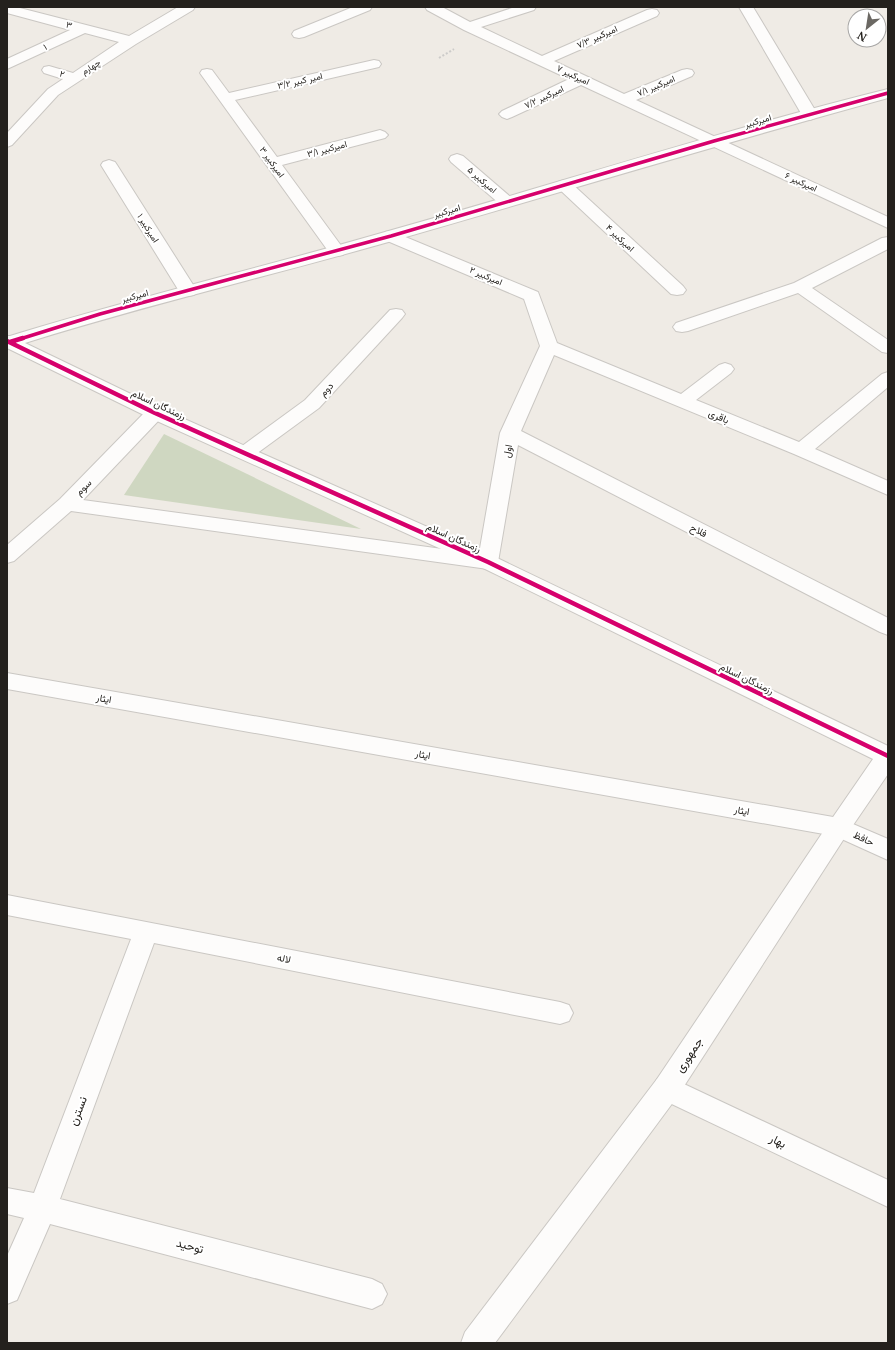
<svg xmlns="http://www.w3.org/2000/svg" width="895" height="1350" font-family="'Noto Serif',Vazirmatn,serif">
  <rect width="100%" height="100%" fill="#efebe5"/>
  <!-- green -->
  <path fill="#cfd7c1" d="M164,434L361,529L124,495Z"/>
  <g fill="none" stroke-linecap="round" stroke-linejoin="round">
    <!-- street casing -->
    <g stroke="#cac7c3" stroke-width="2">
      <path id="street" d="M7,7H16L129,36L178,7H195L193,10L136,44L58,95L12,145L7,147V133L48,89L63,79L44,73L42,70L44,67L49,66L73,73L119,42L85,33L7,69V59L70,30L7,13Z
        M353,7H372L370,10L304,37L299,38L294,37L292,34L294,31Z
        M425,7H442L470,22L515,7H536L534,10L481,27L542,56L647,10L652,9L657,10L659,13L657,16L554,61L624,94L682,70L687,69L692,70L694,73L692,76L636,100L888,217V228L581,85L512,117L507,119L502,117L499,114L502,111L569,79L464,30L427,10Z
        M739,7H753L818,115L815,118L810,120L805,118L802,115Z
        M374,60L379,61L381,64L379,67L235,100L277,157L380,130L385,132L388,135L385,138L282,165L345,251L343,255L337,256L331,255L200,73L202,70L207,69L212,70L229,93Z
        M457,154L463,156L513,199L515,202L513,205L507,207L501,205L451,162L449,159L451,156Z
        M109,160L115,162L117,165L197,291L194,295L188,296L182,295L179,291L101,165L103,162Z
        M564,180L570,182L683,286L686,290L683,294L677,295L671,294L558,188L556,185L558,182Z
        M391,231L538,292L557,343L681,394L719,365L725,363L731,365L734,369L731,373L696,400L799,442L882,374L888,372V387L815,449L888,481V495L794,454L554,355L521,431L888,618V635L880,632L518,445L498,562L495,567L488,569L71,511L14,561L7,563V545L60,499L148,409L155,407L162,409L164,413L162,417L83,500L479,554L500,433L540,346L524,299L385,240L383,236L385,232Z
        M888,237V249L812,288L888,340V353L882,352L798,293L688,331L682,332L676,331L673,327L676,323L794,283L882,238Z
        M396,309L402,310L405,314L402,318L319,408L252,457L245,459L238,457L235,453L238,449L305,400L390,310Z
        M7,673L839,818L888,839V860L835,836L7,689Z
        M7,895L560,1002L569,1005L573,1013L569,1021L560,1024L154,943L60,1199L372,1279L382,1284L387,1294L382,1304L372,1309L50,1224L17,1300L7,1304V1256L24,1218L7,1214V1188L34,1193L131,939L7,915Z
        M667,1076L888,1180V1207L657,1097L653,1088L657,1079Z"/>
    </g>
    <!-- secondary casing -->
    <g stroke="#cac7c3" stroke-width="2">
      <path id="secondary" d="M888,89V98C724,143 562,192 399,239C274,275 149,304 25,343L162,409L495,557L888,746V774L847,834L677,1097L495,1343H461L465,1332L657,1079L831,820L873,759L481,567L148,417L7,348V336H10C134,298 260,268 385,232C553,185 719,131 888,89Z"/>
    </g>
    <!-- path -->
    <path stroke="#cccbc9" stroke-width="2" stroke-dasharray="2 2" stroke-linecap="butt" d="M439,58L454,49"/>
    <!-- street -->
    <use href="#street" fill="#fdfcfb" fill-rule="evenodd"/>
    <!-- secondary -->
    <use href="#secondary" fill="#fdfcfb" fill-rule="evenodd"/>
    <!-- cycleway-far1 casing -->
    <g stroke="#fff" stroke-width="5.5">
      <path id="cycleway-far1" d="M20,339L100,314L391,236L714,141L888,93"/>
    </g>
    <!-- cycleway casing -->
    <g stroke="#fff" stroke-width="7">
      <path id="cycleway" d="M7,341L155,413L488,562L888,756
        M10,342L23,338"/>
    </g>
    <!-- cycleway-far1 -->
    <use href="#cycleway-far1" stroke="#d6006c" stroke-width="3.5"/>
    <!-- cycleway -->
    <use href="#cycleway" stroke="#d6006c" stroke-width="4.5"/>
  </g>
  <g text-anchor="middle" stroke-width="4" stroke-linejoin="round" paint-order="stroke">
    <!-- far-street labels -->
    <g font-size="9" fill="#24211d" stroke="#fff">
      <text transform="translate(69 25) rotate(14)" y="3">۳</text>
      <text transform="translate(597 37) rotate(-24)" y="3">امیرکبیر ۷/۳</text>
      <text transform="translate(45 47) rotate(-26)" y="3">۱</text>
      <text transform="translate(91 67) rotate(-33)" y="3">چهارم</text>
      <text transform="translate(62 74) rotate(16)" y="3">۲</text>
      <text transform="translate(573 75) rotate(25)" y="3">امیرکبیر ۷</text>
      <text transform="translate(300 81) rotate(-13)" y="3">امیر کبیر ۳/۲</text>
      <text transform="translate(656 86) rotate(-23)" y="3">امیرکبیر ۷/۱</text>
      <text transform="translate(544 97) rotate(-25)" y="3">امیرکبیر ۷/۲</text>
      <text transform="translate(758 121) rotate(-16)" y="3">امیرکبیر</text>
      <text transform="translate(327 149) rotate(-15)" y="3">امیرکبیر ۳/۱</text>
      <text transform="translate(272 162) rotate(54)" y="3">امیرکبیر ۳</text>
      <text transform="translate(482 180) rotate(41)" y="3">امیرکبیر ۵</text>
      <text transform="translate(801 182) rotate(25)" y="3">امیرکبیر ۶</text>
      <text transform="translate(447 211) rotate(-16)" y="3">امیرکبیر</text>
      <text transform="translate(148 228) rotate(58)" y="3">امیرکبیر ۱</text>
      <text transform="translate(620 238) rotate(43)" y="3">امیرکبیر ۴</text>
      <text transform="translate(486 276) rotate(23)" y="3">امیرکبیر ۲</text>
      <text transform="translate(135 296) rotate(-15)" y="3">امیرکبیر</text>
    </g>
    <!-- street labels -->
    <g font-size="10" fill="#24211d" stroke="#fff">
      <text transform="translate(326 389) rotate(-47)" y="4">دوم</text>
      <text transform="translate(159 404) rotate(25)" y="4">رزمندگان اسلام</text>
      <text transform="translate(719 416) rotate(23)" y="4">باقری</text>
      <text transform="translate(507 451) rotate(-80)" y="4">اول</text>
      <text transform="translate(83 487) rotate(-46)" y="4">سوم</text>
      <text transform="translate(699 530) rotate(27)" y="4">فلاح</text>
      <text transform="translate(454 537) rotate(24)" y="4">رزمندگان اسلام</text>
      <text transform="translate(747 678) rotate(26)" y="4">رزمندگان اسلام</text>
      <text transform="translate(104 698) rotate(10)" y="4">ایثار</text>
      <text transform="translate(423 754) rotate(10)" y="4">ایثار</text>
      <text transform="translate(742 810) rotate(10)" y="4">ایثار</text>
      <text transform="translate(864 838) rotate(25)" y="4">حافظ</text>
      <text transform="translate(284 958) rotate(11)" y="4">لاله</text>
    </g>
    <!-- near-street labels -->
    <g font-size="12" fill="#24211d" stroke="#fff">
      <text transform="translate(689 1055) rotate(-56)" y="4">جمهوری</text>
      <text transform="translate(78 1111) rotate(-69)" y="4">نسترن</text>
      <text transform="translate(778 1141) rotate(26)" y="4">بهار</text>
      <text transform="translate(190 1246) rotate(15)" y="4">توحید</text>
    </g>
  </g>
  <!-- border -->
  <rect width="895" height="1350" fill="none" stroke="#24211d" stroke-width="16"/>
  <!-- north arrow -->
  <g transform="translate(867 28) rotate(210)"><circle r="19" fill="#ffffff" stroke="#a7a6a5"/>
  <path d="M0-3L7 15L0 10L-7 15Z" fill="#6b6863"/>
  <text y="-6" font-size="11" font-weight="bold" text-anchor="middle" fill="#24211d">N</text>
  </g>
</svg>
